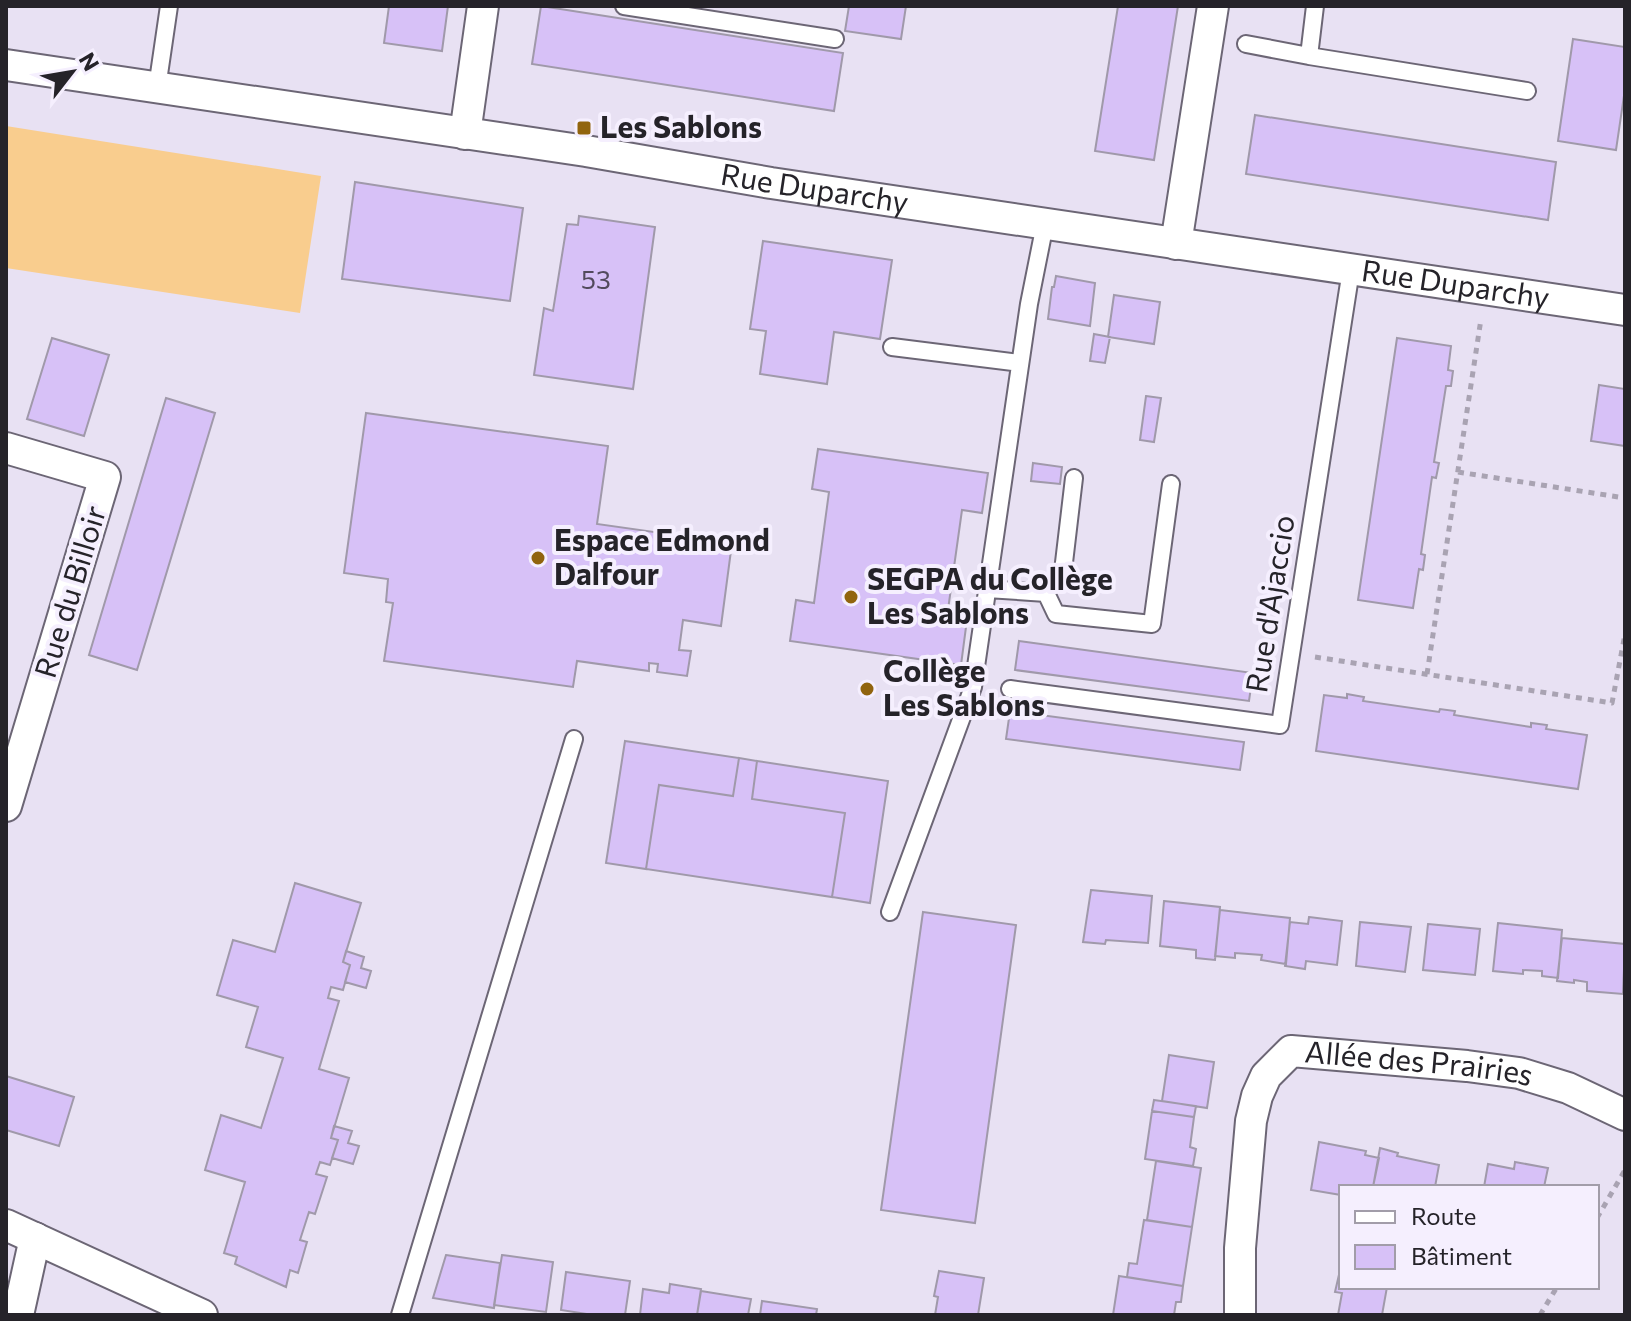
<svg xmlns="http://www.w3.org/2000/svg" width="1631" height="1321" font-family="Commissioner,sans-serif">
  <rect width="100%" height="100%" fill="#e8e1f3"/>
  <!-- garden -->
  <path fill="#f9cd8e" d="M6,126L321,176L300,313L6,268Z"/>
  <!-- building -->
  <path fill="#d7c1f7" stroke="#a099aa" stroke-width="2" d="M389,6H448L442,51L384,43Z
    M541,6L843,53L834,111L532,64Z
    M849,6H906L901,39L845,31Z
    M1118,6H1178L1154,160L1095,151Z
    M1573,39L1625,47V89L1616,150L1558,141Z
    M1255,115L1556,162L1548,220L1246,174Z
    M355,182L523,208L510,301L342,279Z
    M579,216L655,227L633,389L534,375L544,308L553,311L567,224L578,225Z
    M763,241L892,260L880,339L834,332L827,384L760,374L766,331L750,329Z
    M1056,276L1095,283L1090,326L1048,319L1052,287H1054Z
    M1114,295L1160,302L1154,344L1108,337Z
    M1094,334L1110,337L1105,363L1090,361Z
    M52,338L109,355L84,436L27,419Z
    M1397,338L1451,346L1448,370L1453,371L1451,386H1446L1434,462L1439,463L1436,478L1432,477L1421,554L1425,555L1423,570L1419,569L1413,608L1358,600Z
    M1599,385L1625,389V446L1591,441Z
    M1146,396L1161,398L1154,442L1140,440Z
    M166,398L215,413L137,670L89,655Z
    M366,413L608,446L597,524L732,543L721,626L683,620L679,650L691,651L687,676L657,672L658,664L649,663V671L577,661L573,687L384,661L393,603L386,602L388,579L344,573Z
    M818,449L988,473L982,513L962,510L946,624L966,627L961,665L790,641L796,600L814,603L829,492L812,489Z
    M1033,463L1062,467L1060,484L1031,481Z
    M1019,641L1253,673L1249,701L1015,670Z
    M1347,694L1364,697L1363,701L1439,712L1440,709L1455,711L1454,715L1531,727V723L1547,725L1546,729L1587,735L1578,789L1316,751L1324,695L1347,698Z
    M1010,711L1244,742L1240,770L1006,739Z
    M625,741L739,758L733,796L659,785L646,869L606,863Z
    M739,758L757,761L752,799L845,813L832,897L646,869L659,785L733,796Z
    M757,761L888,781L870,903L832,897L845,813L752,799Z
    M295,883L361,903L343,962L350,965L343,990L331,987L328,998L339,1001L319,1069L349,1078L331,1138L338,1140L330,1165L320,1162L316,1174L327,1177L315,1214L309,1212L300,1240L307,1242L298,1273L290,1270L286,1287L235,1264L237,1257L224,1253L245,1182L205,1170L221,1115L261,1128L283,1058L246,1047L258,1007L217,995L233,940L275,952Z
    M1091,890L1152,896L1148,943L1106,940L1105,944L1083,942Z
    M1164,901L1220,907L1215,960L1196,958V950L1160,946Z
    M1220,910L1290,918L1286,964L1261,960L1262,955L1235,953V958L1215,956Z
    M923,912L1016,925L975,1223L881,1210Z
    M1309,917L1342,921L1337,965L1306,961L1305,969L1285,966L1290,922L1308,924Z
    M1360,922L1411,927L1405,972L1356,966Z
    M1498,923L1562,930L1558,978L1542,976V971L1523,970V974L1493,971Z
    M1428,924L1480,929L1475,975L1423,970Z
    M1562,938L1625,944L1623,994L1587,991V982L1574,980V983L1557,981Z
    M346,951L364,957L361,968L371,971L366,988L345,982L350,965L343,962Z
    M1169,1055L1214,1062L1207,1108L1162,1101Z
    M6,1076L74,1097L59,1146L6,1130Z
    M1154,1100L1196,1106L1194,1117L1152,1111Z
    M1152,1111L1194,1117L1190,1147L1196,1149L1193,1166L1145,1159Z
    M334,1126L352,1131L348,1143L359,1146L353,1164L332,1158L338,1140L331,1138Z
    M1319,1142L1366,1151L1365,1155L1379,1158L1373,1187H1341V1195L1311,1190Z
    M1380,1148L1398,1153L1397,1156L1439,1165L1435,1187H1373Z
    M1156,1161L1201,1168L1192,1227L1147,1220Z
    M1515,1162L1548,1168L1544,1187H1484L1488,1164L1514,1169Z
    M1144,1220L1192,1227L1183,1286L1127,1277L1129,1263L1137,1264Z
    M446,1255L500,1263L494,1308L433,1298Z
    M502,1255L553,1262L546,1312L494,1305Z
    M1341,1266V1287H1387L1382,1315H1338L1342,1293L1335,1292Z
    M939,1271L984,1278L978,1315H935L938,1297L934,1296Z
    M566,1272L630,1281L625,1315H593L561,1310Z
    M1119,1276L1183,1286L1181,1302H1176L1174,1315H1113Z
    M670,1284L701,1289L697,1315H640L643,1289L669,1293Z
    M701,1291L751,1299L748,1315H697Z
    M762,1301L817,1309L816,1315H760Z"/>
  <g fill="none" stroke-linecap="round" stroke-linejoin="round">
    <!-- service casing -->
    <g stroke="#6c6675" stroke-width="20">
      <path id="service" d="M624,6L835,39
        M1315,6L1309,56L1527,91
        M1246,44L1309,56
        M157,88L169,6
        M892,347L1020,363
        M987,589L1046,593L1056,614L1152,624L1171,484
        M1046,593L1063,571L1074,478
        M1010,689L1280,725L1351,270
        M890,912L973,687L1029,304L1045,224
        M400,1315L574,739"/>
    </g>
    <!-- minor casing -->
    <g stroke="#6c6675" stroke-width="34">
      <g id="minor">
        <path id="s1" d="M6,65L586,151L771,183L1625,310"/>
        <path d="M465,134L483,6"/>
        <path d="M1176,244L1213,6"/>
        <path d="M6,448L105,477L6,806"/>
        <path d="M6,1225L202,1315"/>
        <path d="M18,1315L35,1238"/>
        <path id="s2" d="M1240,1315V1248L1251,1121L1257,1096L1266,1076L1291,1051L1467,1066L1519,1073L1568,1088L1625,1115"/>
      </g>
    </g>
    <!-- path -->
    <path stroke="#a9a3b2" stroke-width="5" stroke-dasharray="6 6" stroke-linecap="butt" d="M1458,472L1625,498
      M1315,657L1612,703L1625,634
      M1427,674L1481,319
      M1597,1218L1625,1170
      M1540,1315L1557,1287"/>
    <!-- service -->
    <use href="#service" stroke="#fff" stroke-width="16"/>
    <!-- minor -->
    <use href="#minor" stroke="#fff" stroke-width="30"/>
  </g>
  <!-- markers -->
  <g fill="#91640e" stroke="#f5effe" stroke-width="3">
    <rect x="576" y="120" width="16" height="16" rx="4"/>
    <circle cx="538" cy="558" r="8"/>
    <circle cx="851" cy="597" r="8"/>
    <circle cx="867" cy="689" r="8"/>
  </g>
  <g text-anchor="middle" stroke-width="8" stroke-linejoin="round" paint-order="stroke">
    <!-- number labels -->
    <g font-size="26" fill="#524a5c">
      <text x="596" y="289">53</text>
    </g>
    <!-- poi labels -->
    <g font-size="30" font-weight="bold" fill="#252329" stroke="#f5effe" text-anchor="start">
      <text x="600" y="138">Les Sablons</text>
      <text x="554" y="551">Espace Edmond<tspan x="554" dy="34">Dalfour</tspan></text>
      <text x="867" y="590">SEGPA du Collège<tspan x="867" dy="34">Les Sablons</tspan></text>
      <text x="883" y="682">Collège<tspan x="883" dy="34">Les Sablons</tspan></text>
    </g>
    <!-- street labels -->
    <g font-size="30" fill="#252329" stroke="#f5effe">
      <text dy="10" stroke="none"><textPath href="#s1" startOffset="818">Rue Duparchy</textPath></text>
      <text dy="10" stroke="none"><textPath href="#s1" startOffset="1466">Rue Duparchy</textPath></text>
      <text transform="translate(71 592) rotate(-73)" y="10">Rue du Billoir</text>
      <text transform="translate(1271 604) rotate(-81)" y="10">Rue d'Ajaccio</text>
      <text dy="10" stroke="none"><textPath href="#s2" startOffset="406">Allée des Prairies</textPath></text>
    </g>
  </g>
  <!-- border -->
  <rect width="1631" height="1321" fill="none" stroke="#252329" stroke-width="16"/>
  <!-- legend -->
  <rect x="1339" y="1185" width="260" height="104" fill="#f5effe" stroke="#a29da9" stroke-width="2"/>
  <rect x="1355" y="1211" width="40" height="12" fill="#ffffff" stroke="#a29da9" stroke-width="2"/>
  <text x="1411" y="1225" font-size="24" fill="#252329">Route</text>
  <rect x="1355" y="1245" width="40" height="24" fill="#d7c1f7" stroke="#a29da9" stroke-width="2"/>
  <text x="1411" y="1265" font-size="24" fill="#252329">Bâtiment</text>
  <!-- north arrow -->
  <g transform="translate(72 72) rotate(59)" stroke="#f5effe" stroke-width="6" paint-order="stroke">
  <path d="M0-6L14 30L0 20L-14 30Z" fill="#252329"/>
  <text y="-12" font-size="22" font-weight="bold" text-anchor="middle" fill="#252329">N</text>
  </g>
</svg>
